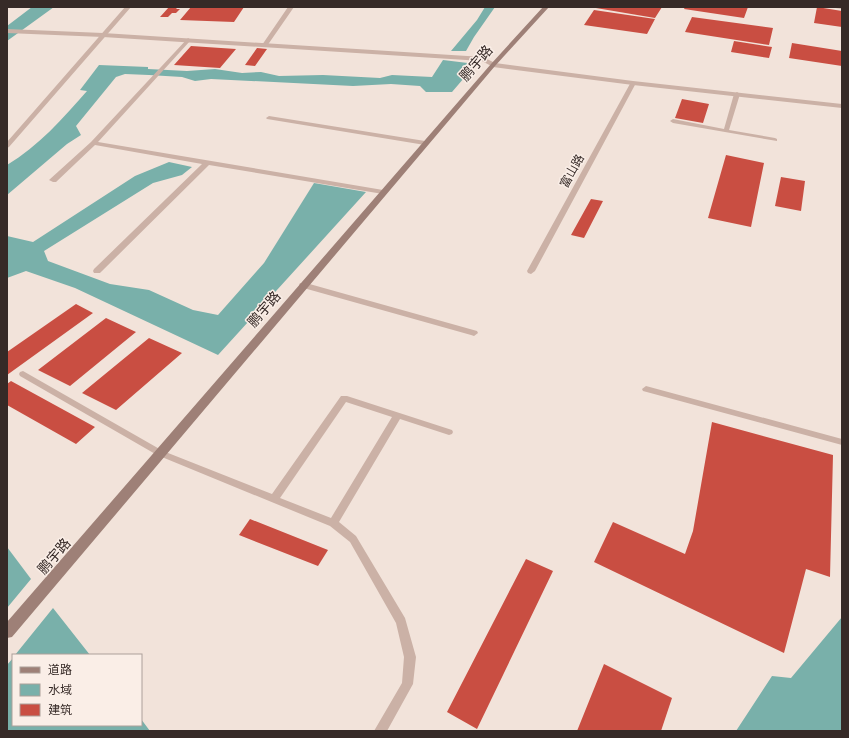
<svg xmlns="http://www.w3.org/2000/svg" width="849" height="738" font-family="Lato,'Noto Sans SC',sans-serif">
  <rect width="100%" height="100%" fill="#f2e3da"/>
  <!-- water -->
  <path fill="#79b0aa" d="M32,7H54L7,41V26Z
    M485,7H495L474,37L466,51H451L477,20Z
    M443,60L476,64L452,92H426L420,86L391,84L353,86L211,79L195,81L182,77L149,75L125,74L116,77L76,126L81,135L67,144L7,195V165C39,146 62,119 87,91L80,90L99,65L148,67V69L187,71L215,69L242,73L261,72L279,76L323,75L380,78L392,75L432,77Z
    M169,162L192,167L182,175L153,183L44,251L48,261L110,284L149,290L193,310L218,315L264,263L314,183L366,192L218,355L75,288L26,271L7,278V236L33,242L135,176Z
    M7,547L31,579L7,608Z
    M53,608L90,655H15Z
    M842,617V731H736L772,676L791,678Z
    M13,658V725H141V719L150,731H7V665Z"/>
  <!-- building -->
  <path fill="#c94e42" d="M169,7H178L176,9H180L176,13H172L168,17H160Z
    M191,7H244L234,22L180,20Z
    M590,7H662L655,18Z
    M685,7H748L744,18L684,9Z
    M817,7L842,11V27L814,23Z
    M594,10L655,19L647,34L584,25Z
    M692,17L773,28L769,45L685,32Z
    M734,41L772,47L769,58L731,52Z
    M792,43L842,51V66L789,58Z
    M191,46L236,49L220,68L174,65Z
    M257,48L267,49L255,66L245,65Z
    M682,99L709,104L703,123L675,118Z
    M726,155L764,163L751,227L708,218Z
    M781,177L805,181L801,211L775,206Z
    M591,199L603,201L584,238L571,235Z
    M76,304L93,313L7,375V352Z
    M106,318L136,332L70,386L38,370Z
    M149,338L182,353L116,410L82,393Z
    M11,381L95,427L76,444L7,405V384Z
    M712,422L833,455L830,577L806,569L784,653L594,562L613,522L685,554L693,531Z
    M250,519L328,550L318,566L239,535Z
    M526,559L553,571L477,729L447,712Z
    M604,664L672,698L661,731H577Z"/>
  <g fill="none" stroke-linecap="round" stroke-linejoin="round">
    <!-- service -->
    <path fill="#cbb1a6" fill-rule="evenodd" d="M829,7H842V9Z
      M737,92L740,94L729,130L775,138L777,139V141L673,123L670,121L673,119L724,129L734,94Z
      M300,283H306L477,331L478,333L474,336L471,335L300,287L299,285Z
      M23,371L163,451L272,494L341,396H347L452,430L453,432L452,434L449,435L400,419L339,522L356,536L405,618L416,657L413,684L387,731H374L402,683L404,657L396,623L350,542L330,526L157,455L20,376L19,374L20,372ZM346,402L392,417L331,518L280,498Z
      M646,386L842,439V445L643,391L642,389Z"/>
    <!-- minor -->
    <path fill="#cbb1a6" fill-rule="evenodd" d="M125,7H131L9,147L7,148V142Z
      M288,7H294L267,46H263L262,45Z
      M188,38L191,40L190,41L98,142L383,190L387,192L383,194L209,165L100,273H94L93,271L94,269L202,164L95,145L56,182H53L49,180L91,142Z
      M631,82L636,83L535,271L531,274L528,273L527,271Z
      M269,116L425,141L429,143L425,145L267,119L266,118Z"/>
    <!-- tertiary -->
    <path fill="#cbb1a6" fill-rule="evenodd" d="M7,29L103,33L483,57L495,63L633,81L842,104V108L633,85L493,67L482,61L103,37L7,33Z"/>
    <!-- secondary -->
    <path fill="#9e8077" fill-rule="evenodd" d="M543,7H549L495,66L12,637L7,638V622L491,64Z"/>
  </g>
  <g text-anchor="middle" stroke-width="3" stroke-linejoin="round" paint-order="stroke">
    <!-- far-street labels -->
    <g font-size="12" fill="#362a27" stroke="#faeee7">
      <text transform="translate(572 171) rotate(-61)" y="4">富山路</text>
    </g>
    <!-- street labels -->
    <g font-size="14" fill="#362a27" stroke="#faeee7">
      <text transform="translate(476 63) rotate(-49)" y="5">鹏宇路</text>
      <text transform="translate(264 309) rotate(-49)" y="5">鹏宇路</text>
      <text transform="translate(54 556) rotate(-49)" y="5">鹏宇路</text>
    </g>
  </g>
  <!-- border -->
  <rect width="849" height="738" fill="none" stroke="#362a27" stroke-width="16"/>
  <!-- legend -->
  <rect x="12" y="654" width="130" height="72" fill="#faeee7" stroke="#aca09a"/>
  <rect x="20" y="667" width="20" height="6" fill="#9e8077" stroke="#aca09a"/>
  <text x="48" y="674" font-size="12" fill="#362a27">道路</text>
  <rect x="20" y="684" width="20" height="12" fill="#79b0aa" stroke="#aca09a"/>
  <text x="48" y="694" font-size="12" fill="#362a27">水域</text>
  <rect x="20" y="704" width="20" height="12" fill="#c94e42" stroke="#aca09a"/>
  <text x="48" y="714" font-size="12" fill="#362a27">建筑</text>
</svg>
